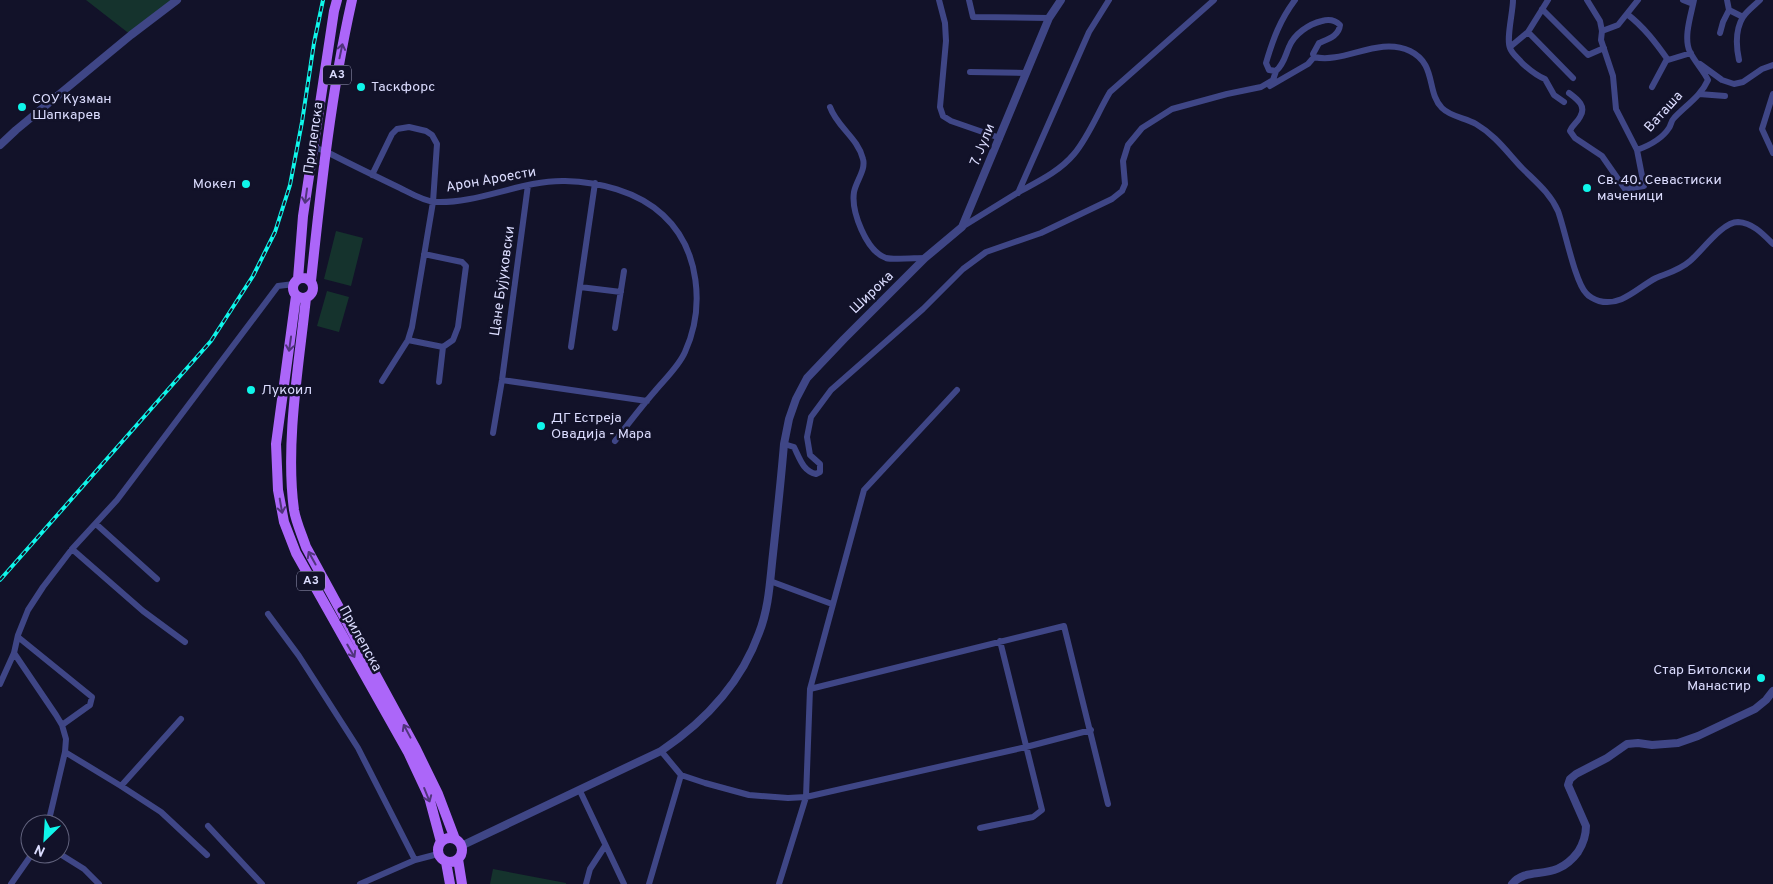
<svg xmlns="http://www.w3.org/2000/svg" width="1773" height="884" viewBox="0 0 1773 884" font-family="Overpass,sans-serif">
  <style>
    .green { fill: #15332d }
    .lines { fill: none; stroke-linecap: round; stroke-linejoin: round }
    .minor { stroke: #3f4686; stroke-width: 6 }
    .tertiary { stroke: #3f4686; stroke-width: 8 }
    .primary { stroke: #ac66f9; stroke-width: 10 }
    .rail-casing { stroke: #0ff6ea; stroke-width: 4 }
    .rail { stroke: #121229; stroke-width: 2; stroke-dasharray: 5.5; stroke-linecap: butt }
    .oneway { stroke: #50347c }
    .poi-dot { fill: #0ff6ea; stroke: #121229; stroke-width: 2 }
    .labels { text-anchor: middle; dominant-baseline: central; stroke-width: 5; stroke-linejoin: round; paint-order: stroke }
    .shield { fill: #121229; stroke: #9f9fbe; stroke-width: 1 }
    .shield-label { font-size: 12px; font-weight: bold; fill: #dbdcfe }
    .poi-label { font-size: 14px; fill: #dbdcfe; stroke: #121229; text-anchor: start }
    .street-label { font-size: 14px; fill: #dbdcfe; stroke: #121229 }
  </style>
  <rect width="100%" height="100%" fill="#121229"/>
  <path class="green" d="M86,0h91l-46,35z
    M336,231l27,7 -12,48 -27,-7z
    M327,291l22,6 -10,35 -22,-6z
    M493,869l73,14v1h-76z"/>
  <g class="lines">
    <path class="minor" d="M939,0l6,23 1,18 -6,66 3,9 8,5 49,17
      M969,0l4,17 76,1
      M1295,0c-15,20 -22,39 -29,63l3,7 7,1c8,-7 9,-15 13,-24 5,-13 20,-23 33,-26 7,-2 13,-1 18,4 -1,11 -12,14 -21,18l-6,11 1,3c31,7 64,-21 96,-6 27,13 16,41 32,57 9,9 24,10 34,16 19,11 31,28 46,44 14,14 28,25 36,43 7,19 17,71 28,82 2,3 9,7 13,8 23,6 39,-14 57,-23 12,-5 24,-8 34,-17 12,-10 32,-39 48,-39 15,1 25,12 35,22
      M1513,0c0,12 -7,39 -3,48 2,6 8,10 12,15 8,7 13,12 23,16l9,16 10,7
      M1548,0l-20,32 45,46
      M1683,0l10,4
      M1727,0l2,10 14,7
      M1542,9l46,46 16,-7
      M1627,14c17,13 29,29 41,46l23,-7
      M1602,31l16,-6 20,-25
      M1720,33l3,-11 6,-12
      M1510,47l18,-15
      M1739,60c-3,-14 -4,-30 4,-43 4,-6 12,-12 17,-17
      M1700,64l22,16 12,4 9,-2 19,-13 11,-4
      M970,72l55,1
      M1270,86l38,-22 6,-7
      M1652,87l15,-28
      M1569,93c8,6 18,13 11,24 -3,6 -8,8 -10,14l5,7 27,18 23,33 19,-3 -7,-36 -21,-41 -3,-33 -12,-36 1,-9 -2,-10 -13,-21
      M1699,94l26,2
      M1773,94l-11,35 11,24
      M830,107c7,20 28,31 33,52 3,11 -7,22 -9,33 -3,19 12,59 32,66 7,2 30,0 39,0
      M313,147l12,4c25,13 50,25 75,37 10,5 23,13 35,14 44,2 86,-22 130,-21 34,1 72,10 98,34 37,34 42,93 22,137 -6,14 -20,27 -30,39 -14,16 -27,33 -40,50
      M1637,150c11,-4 25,-11 32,-22 2,-3 2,-7 5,-10 11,-12 27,-22 34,-38 -5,-10 -13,-18 -18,-28 -7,-14 1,-37 4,-52
      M372,175l20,-41 5,-5 12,-2 17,4 6,4 5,9 -4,58 -21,125 -4,13 -26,41
      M1018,193l71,-161 20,-32
      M962,227c18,-11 37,-23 55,-34 20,-11 42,-21 57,-39 15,-18 24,-42 36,-62l104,-92
      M580,287l41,5
      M615,328l9,-57
      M408,340l35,7 10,-7 5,-13 8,-61 -4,-4 -38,-8
      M571,347l24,-164
      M502,380l145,21
      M439,382l4,-35
      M493,433l9,-53 26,-195
      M784,444l10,3c6,12 9,24 22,27l4,-2v-8l-10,-9 -3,-18 4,-20 20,-27 92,-81 40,-40 23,-17 55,-19 71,-34 10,-8 3,-7 -2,-23 5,-16 14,-17 30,-19 55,-15 34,-7 12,-7 3,-9
      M96,524l61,55
      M72,549l71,62 42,31
      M770,581l62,23
      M268,614l31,42 59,92 57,112
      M18,637l74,60 -2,8 -28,20
      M14,653l42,62 6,10 4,14 -1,13 -17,72
      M0,684l14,-31 4,-18 10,-25 15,-23 29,-38 45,-49 161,-214 16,-2
      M810,689l254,-63 44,178
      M661,751l20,24 24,8 44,12 39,3 18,-1 220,-50 65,-17
      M65,752l56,34 40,26 46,43
      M121,786l60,-67
      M580,791l44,93
      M208,826l54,58
      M980,828l53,-11 9,-7 -42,-169
      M60,854l24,15 15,15
      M11,884l21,-30
      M360,884l55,-24 23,-6
      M586,884l4,-15 15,-23
      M649,884l32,-109
      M779,884l27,-87 4,-108 54,-199 93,-100"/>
    <path class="tertiary" d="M0,145l16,-15 115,-95 46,-35
      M461,846l200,-95c43,-29 80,-68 98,-118 10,-25 11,-53 14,-79 4,-37 8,-74 11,-110l5,-25 7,-20 11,-21 37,-39 81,-81 37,-31 87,-209 12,-18
      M1512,884c17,-20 42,0 66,-32 5,-8 8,-16 8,-26l-18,-41 2,-6 6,-5 31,-16 20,-14 11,-1 14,2 26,-2 20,-7 57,-27 11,-9 7,-9"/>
    <path class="primary" d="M293 288a10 10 0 1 1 20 0a10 10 0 1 1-20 0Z
      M298,279l5,-63 31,-205 3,-11
      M311,281c10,-94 20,-188 41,-281
      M296,296l-20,148 2,46 6,32 12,31 112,199 21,45 12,45
      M306,298c-7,66 -21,146 -12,212 2,12 8,25 12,37l110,202 22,45 17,45
      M438 850a12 12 0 1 1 24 0a12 12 0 1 1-24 0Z
      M458,859l4,25
      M446,862l4,22"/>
    <g class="rail-casing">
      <path id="rail" d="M0,580l211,-239 42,-65 22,-44 15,-47 12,-63 12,-79 9,-43"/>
    </g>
    <use href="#rail" class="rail"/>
  </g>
  <defs><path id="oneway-shaft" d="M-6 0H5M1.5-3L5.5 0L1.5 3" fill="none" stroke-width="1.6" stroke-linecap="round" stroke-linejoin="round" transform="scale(1.25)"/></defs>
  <g class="oneway">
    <use href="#oneway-shaft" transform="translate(341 51) rotate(-78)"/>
    <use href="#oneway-shaft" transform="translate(306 196) rotate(98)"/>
    <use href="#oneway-shaft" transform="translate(290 344) rotate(98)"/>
    <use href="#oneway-shaft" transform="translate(281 506) rotate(80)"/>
    <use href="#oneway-shaft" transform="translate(312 558) rotate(-119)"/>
    <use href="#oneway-shaft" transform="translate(351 651) rotate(60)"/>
    <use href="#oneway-shaft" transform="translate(407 731) rotate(-118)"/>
    <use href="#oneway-shaft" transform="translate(427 795) rotate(68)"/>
  </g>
  <g class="poi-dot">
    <circle cx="361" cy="87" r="5"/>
    <circle cx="22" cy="107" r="5"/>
    <circle cx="246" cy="184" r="5"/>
    <circle cx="1587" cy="188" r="5"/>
    <circle cx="251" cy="390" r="5"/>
    <circle cx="541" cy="426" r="5"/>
    <circle cx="1761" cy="678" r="5"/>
  </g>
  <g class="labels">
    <g class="shield">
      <rect x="323" y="65.5" width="28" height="19" rx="4"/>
      <rect x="297" y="571.5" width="28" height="19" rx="4"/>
    </g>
    <g class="shield-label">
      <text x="337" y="75">A3</text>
      <text x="311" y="581">A3</text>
    </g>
    <g class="poi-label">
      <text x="371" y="87">Таскфорс</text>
      <text x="32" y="99">СОУ Кузман<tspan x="32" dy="16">Шапкарев</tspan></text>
      <text x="1597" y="180">Св. 40. Севастиски<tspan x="1597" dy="16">маченици</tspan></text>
      <text x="236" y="184" text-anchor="end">Мокел</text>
      <text x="261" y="390">Лукоил</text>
      <text x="551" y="418">ДГ Естреја<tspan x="551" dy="16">Овадија - Мара</tspan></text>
      <text x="1751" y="670" text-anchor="end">Стар Битолски<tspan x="1751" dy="16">Манастир</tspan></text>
    </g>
    <g class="street-label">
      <text transform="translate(1664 112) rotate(-48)">Ваташа</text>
      <text transform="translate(314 138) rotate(-82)">Прилепска</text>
      <text transform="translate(983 145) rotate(-68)">7. Јули</text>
      <text transform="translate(491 180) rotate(-10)">Арон Ароести</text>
      <text transform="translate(503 281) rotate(-82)">Цане Бујуковски</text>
      <text transform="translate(872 293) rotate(-44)">Широка</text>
      <text transform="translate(360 639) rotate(61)">Прилепска</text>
    </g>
  </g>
  <g transform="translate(45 839) rotate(205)"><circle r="24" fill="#121229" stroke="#62637e"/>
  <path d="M0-4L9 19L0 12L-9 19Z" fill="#0ff6ea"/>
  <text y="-8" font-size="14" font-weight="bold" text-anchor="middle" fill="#dbdcfe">N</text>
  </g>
</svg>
